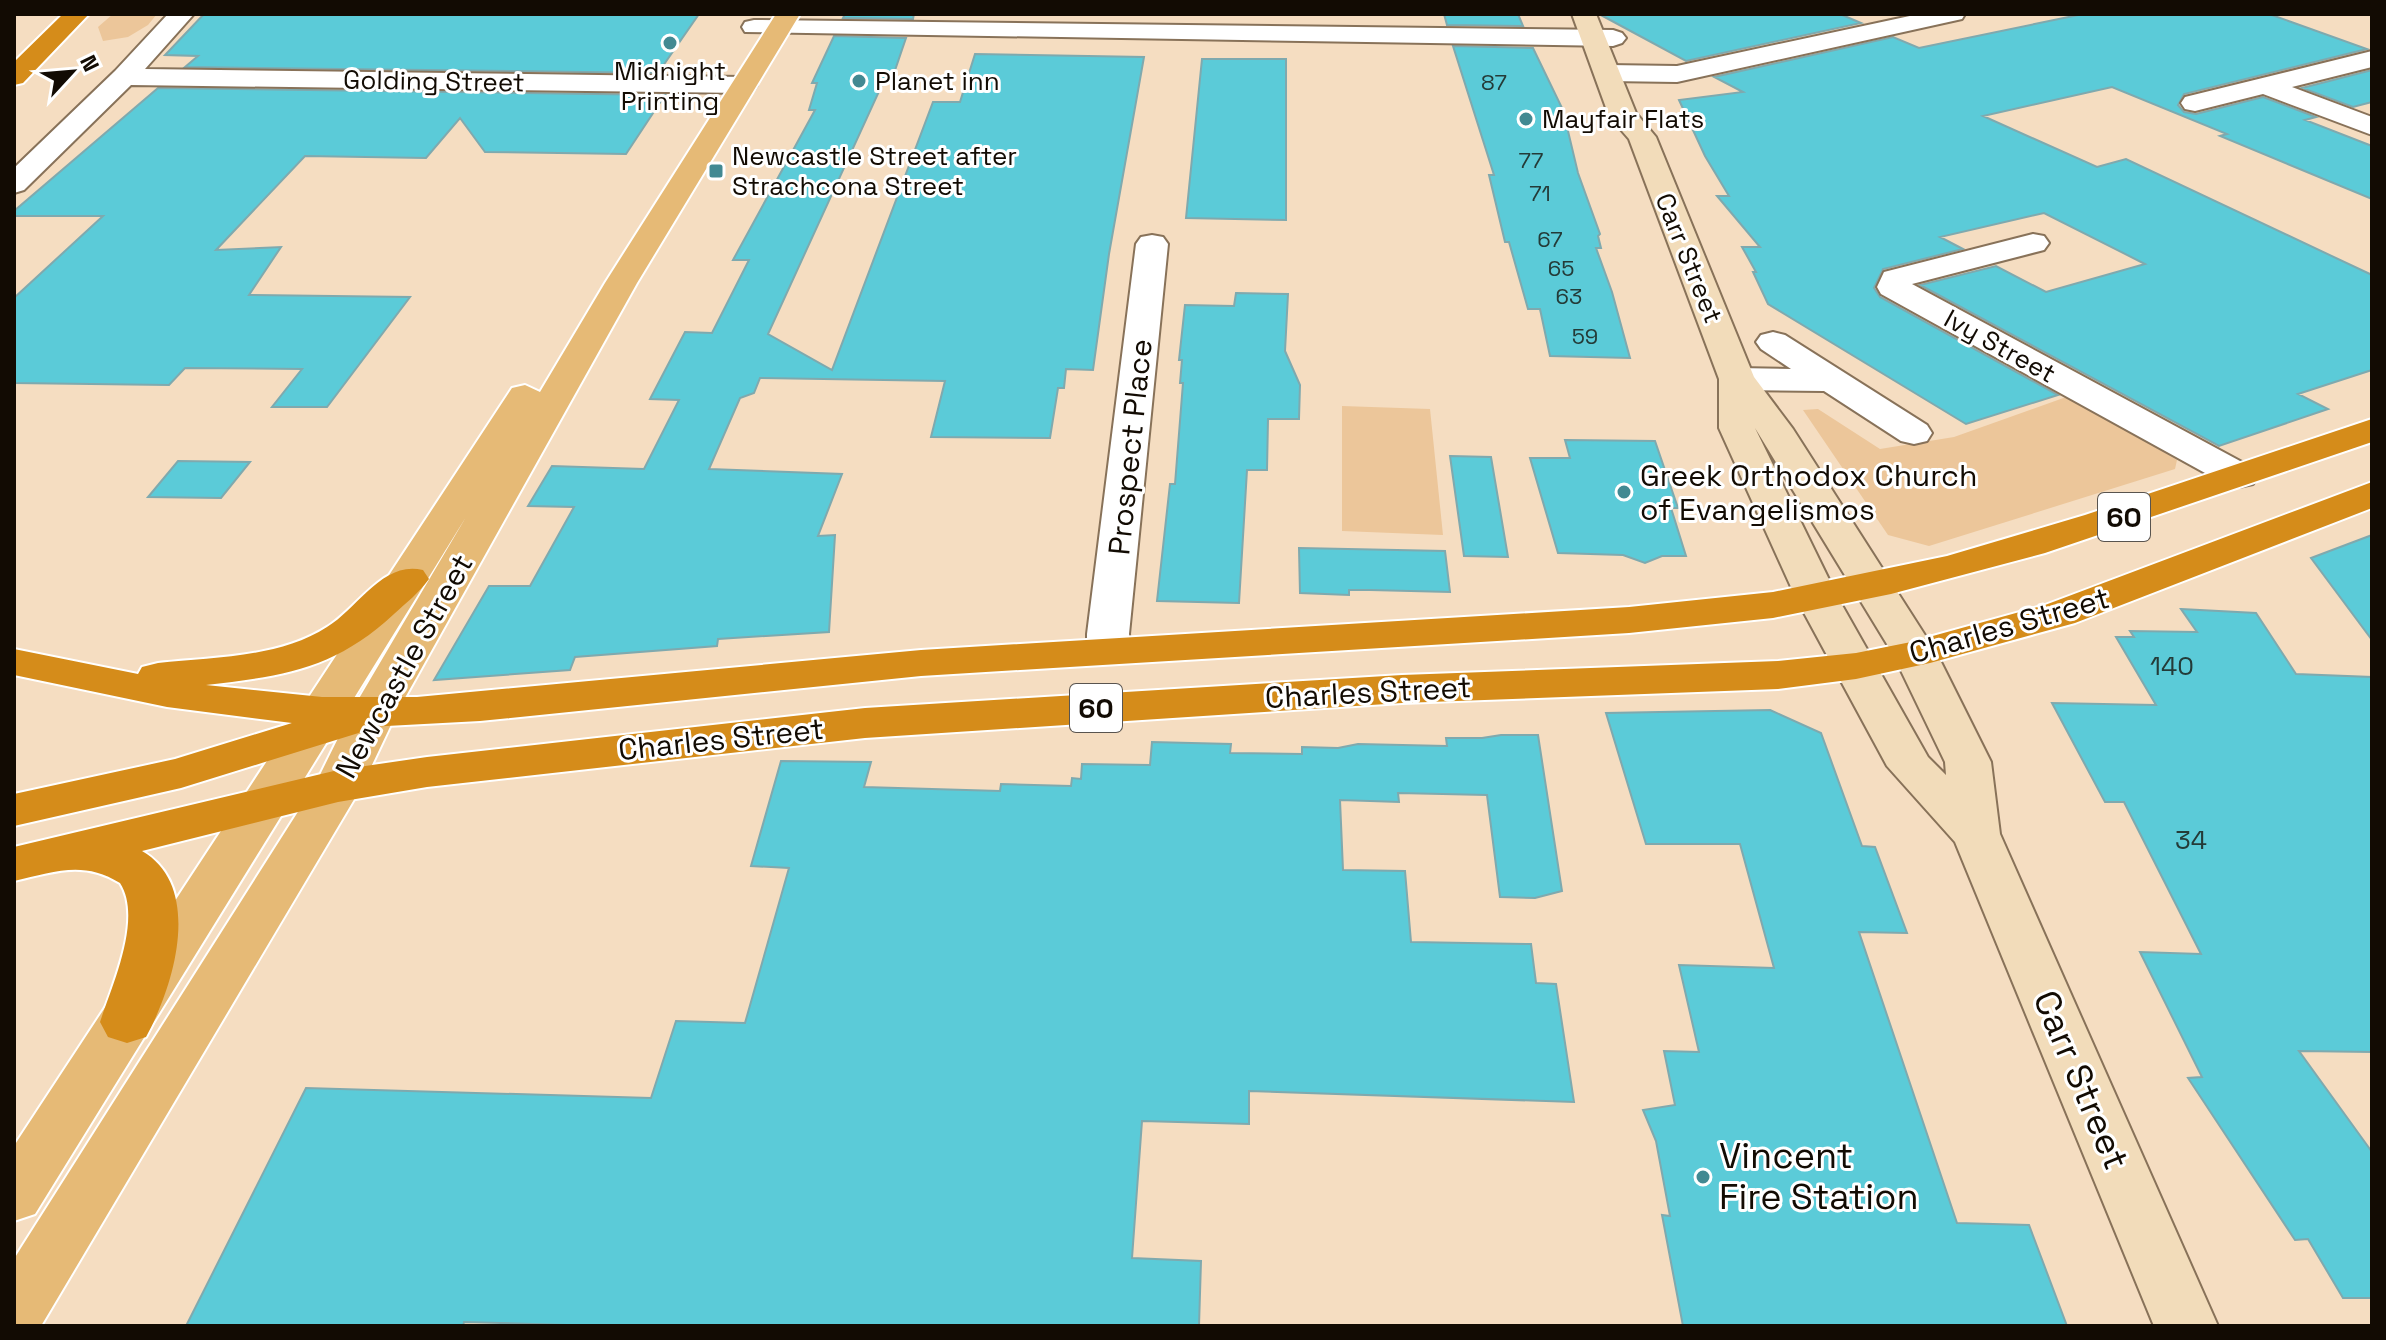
<svg xmlns="http://www.w3.org/2000/svg" width="2386" height="1340" viewBox="0 0 2386 1340" font-family="'Space Grotesk',sans-serif">
  <style>
    .green { fill: #ecc69a }
    .building { fill: #5bcbd8; stroke: #7fa9ae; stroke-width: 2 }
    .lines { fill: none; stroke-linecap: round; stroke-linejoin: round }
    .street-casing { stroke: #887259; stroke-width: 4 }
    .secondary-casing { stroke: #887259; stroke-width: 4 }
    .primary-casing { stroke: #fff; stroke-width: 4 }
    .highway-casing { stroke: #fff; stroke-width: 4 }
    .street { fill: #fff; fill-rule: evenodd }
    .secondary { fill: #f2dcba; fill-rule: evenodd }
    .primary { fill: #e6ba76; fill-rule: evenodd }
    .highway { fill: #d58c1a; fill-rule: evenodd }
    .poi-dot { fill: #428992; stroke: #fff; stroke-width: 3 }
    .labels { text-anchor: middle; dominant-baseline: central; stroke-width: 6; stroke-linejoin: round; paint-order: stroke }
    .far-number-label { font-size: 22px; fill: #243b38 }
    .far-poi-label { font-size: 26px; fill: #120b03; stroke: #fff; text-anchor: start }
    .far-street-label { font-size: 26px; fill: #120b03; stroke: #fff }
    .number-label { font-size: 26px; fill: #243b38 }
    .shield { fill: #fff; stroke: #59544f; stroke-width: 2 }
    .shield-label { font-size: 28px; font-weight: bold; fill: #120b03 }
    .street-label { font-size: 30px; fill: #120b03; stroke: #fff }
    .poi-label { font-size: 30px; fill: #120b03; stroke: #fff; text-anchor: start }
    .near-street-label { font-size: 36px; fill: #120b03; stroke: #fff }
    .near-poi-label { font-size: 36px; fill: #120b03; stroke: #fff; text-anchor: start }
  </style>
  <rect width="100%" height="100%" fill="#f5ddc1"/>
  <path class="green" d="M113,14h44l-9,11 -20,12 -25,4 -5,-14z
    M2069,396l108,64 -2,9 -246,77 -41,-11 -85,-125 15,-1 62,40 74,-12z
    M1342,406l88,3 13,126 -101,-4z"/>
  <path class="building" d="M204,14h495l-41,59 -473,-6 13,-11 -33,-1z
    M845,14h69l-1,5 -70,-1z
    M1444,14h74l5,12 -76,-1z
    M1599,14h241l21,9 -175,38z
    M2083,14h186l98,35 -183,45 -6,11 6,7 12,2 67,-17 53,20 -11,3 67,26v53l-152,-63 7,-2 -115,-47 -129,29 114,51 29,-8 246,116v95l-74,24 30,15 -109,37 -299,-161 76,-19 50,26 99,-28 -101,-51 -104,24 23,12 -80,20 -9,19 6,9 178,98 -92,29 -198,-120 -15,-32h3l-14,-25h18l-43,-51h12l-24,-40 -26,-56 64,-8 -29,-15 179,-40 26,11z
    M834,36l72,2 -14,41 -6,-3 -118,258 64,36 101,-268h27l15,-48 169,3 -35,197 -16,116 -27,-1 -2,19h-6l-8,50 -119,-1 14,-56 -185,-3 -6,15 -14,5 -31,71 133,5 -24,62 17,-1 -6,97 -111,7 -1,7 -142,11 -5,13 -136,10 55,-94h41l44,-79 -46,-1 24,-40 92,3 35,-69 -29,-1 35,-67 27,1 37,-73h-16l82,-150h-6l8,-27h-5z
    M1453,46l80,2 30,62 15,63 22,61 -2,2 3,12h-5l16,44 18,66 -80,-2 -10,-47h-12l-19,-67h-4l-16,-67h5z
    M1202,59h84v161l-100,-2z
    M2372,70v32l-19,5 -51,-19z
    M158,88l507,7 -39,59 -141,-2 -25,-34 -34,40 -121,-2 -89,94 65,-3 -32,48 161,2 -83,110h-55l30,-38 -117,-1 -16,17 -155,-2v-85l89,-82h-89v-5z
    M1236,293l52,1 -3,57 15,34 -1,34h-31l-1,51h-20l-8,133 -82,-2 13,-117h5l8,-101h-3l2,-23h-3l6,-55 49,1z
    M1565,440l90,1 23,67h-7l15,48h-24l-17,7 -22,-8 -65,-2 -28,-95h40z
    M1450,456l41,1 17,100 -44,-1z
    M178,461l72,1 -29,36 -73,-1z
    M2372,535v105l-61,-82z
    M1299,548l146,3 5,41 -80,-2h-21v5l-49,-2z
    M2181,609l75,4 40,61 76,3v375l-73,-1 73,101v146h-29l-35,-59 -13,1 -107,-162 14,-1 -62,-125 61,2 -77,-152h-19l-53,-99 104,2 -40,-68h18l-4,-6 67,1z
    M1770,710l51,23 41,113 13,1 32,86 -48,-1 98,291 72,2 38,101h-384l-21,-111 8,1 -14,-75 -13,-31 32,-5 -11,-54 35,1 -20,-87 95,3 -34,-124h-94l-40,-131z
    M1501,735h37l24,156 -27,7 -35,-1 -13,-102 -89,-2 1,9 -59,-2 3,70 62,1 6,71 120,2 5,39 20,1 18,118 -325,-11v33l-107,-3 -10,137 69,3 -2,65h-599l-136,-4 -1,4h-277l120,-238 345,10 25,-77 69,2 44,-155 -38,-2 30,-105 90,1 -7,25 136,4 1,-7 70,2 1,-8 9,1 1,-15 68,1 2,-23 79,2 -1,9 72,1v-7l36,1 20,-4 89,2 -1,-8h36z"/>
  <g class="lines">
    <g class="street-casing">
      <path id="street" d="M168,14h26l-49,55 599,8 9,2 4,6 -4,6 -9,2 -613,-8 -107,105 -10,3v-25l101,-97z
        M1919,14h46l-3,5 -9,2 -276,61 -69,-1 -9,-2 -4,-6 4,-6 9,-2 69,1z
        M754,20l859,10 9,3 4,5 -4,5 -9,3 -868,-14 -3,-5 3,-5z
        M2372,51v16l-80,20 80,30v18l-109,-41 -68,17 -10,-2 -4,-6 4,-6z
        M2033,234l11,2 5,7 -5,7 -132,34 341,184 5,8 -5,8 -14,3 -14,-3 -344,-190 -4,-7 7,-15z
        M1152,235l11,2 5,7 -39,390 2,15 -7,9 -15,4 -15,-4 -7,-9v-15l49,-390 5,-7z
        M1773,332l12,3 142,90 5,8 -5,8 -13,3 -13,-3 -77,-50 -87,-1 -12,-4 -6,-7 6,-7 12,-4 54,1 -30,-20 -5,-7 5,-7z"/>
    </g>
    <g class="secondary-casing">
      <path id="secondary" d="M1572,14h24l40,99 20,24 98,240 39,52 144,225 54,108 9,72 218,492h-64l-199,-484 -68,-76 -91,-168 -77,-170v-49l-90,-240 -20,-23zM1755,428l138,226 52,108 1,13 -18,-18 -90,-159z"/>
    </g>
    <g class="primary-casing">
      <path id="primary" d="M776,14h24l-163,269 -240,429 -35,74 -321,540h-27v-67l301,-474 36,-73 115,-195 -431,697 -21,7v-75l498,-758 13,-3 15,7 65,-109z"/>
    </g>
    <g class="highway-casing">
      <path id="highway" d="M63,14h26l-66,69 -9,2v-23z
        M2372,419v23l-327,111 -154,41 -118,24 -144,15 -708,43 -441,45 -112,6 -3,4 -184,57 -167,38v-32l161,-35 117,-36 -125,-16 -153,-32v-26l124,25 4,-7 16,-4c55,-6 121,-5 169,-36 31,-19 56,-67 96,-57l6,9c-10,14 -23,24 -35,35 -59,55 -110,62 -188,71l116,12h95l504,-47 708,-43 144,-15 174,-36 138,-41z
        M2372,482v26l-297,115 -145,40 -74,16 -78,10 -376,14 -537,35 -438,49 -89,15 -196,49c62,36 32,135 4,186l-19,6 -19,-6 -8,-15c12,-36 43,-104 20,-139 -37,-23 -66,-11 -106,-2v-34l324,-77 89,-13 438,-49 537,-33 376,-14 78,-8 55,-11 134,-37z"/>
    </g>
    <use href="#street" class="street"/>
    <use href="#secondary" class="secondary"/>
    <use href="#primary" class="primary"/>
    <use href="#highway" class="highway"/>
  </g>
  <g class="poi-dot">
    <circle cx="670" cy="43" r="8"/>
    <circle cx="859" cy="81" r="8"/>
    <circle cx="1526" cy="119" r="8"/>
    <rect x="708" y="163" width="16" height="16" rx="4"/>
    <circle cx="1624" cy="492" r="8"/>
    <circle cx="1703" cy="1177" r="8"/>
  </g>
  <g class="labels">
    <g class="far-number-label">
      <text x="1494" y="82">87</text>
      <text x="1531" y="160">77</text>
      <text x="1540" y="193">71</text>
      <text x="1550" y="239">67</text>
      <text x="1561" y="268">65</text>
      <text x="1569" y="296">63</text>
      <text x="1585" y="336">59</text>
    </g>
    <g class="far-poi-label">
      <text x="670" y="71" text-anchor="middle">Midnight<tspan x="670" dy="30">Printing</tspan></text>
      <text x="875" y="81">Planet inn</text>
      <text x="1542" y="119">Mayfair Flats</text>
      <text x="732" y="156">Newcastle Street after<tspan x="732" dy="30">Strachcona Street</tspan></text>
    </g>
    <g class="far-street-label">
      <text transform="translate(434 81) rotate(1)">Golding Street</text>
      <text transform="translate(1689 258) rotate(68)">Carr Street</text>
      <text transform="translate(2000 346) rotate(29)">Ivy Street</text>
    </g>
    <g class="number-label">
      <text x="2172" y="666">140</text>
      <text x="2191" y="840">34</text>
    </g>
    <g class="shield">
      <rect x="2098" y="493" width="52" height="48" rx="6"/>
      <rect x="1070" y="684" width="52" height="48" rx="6"/>
    </g>
    <g class="shield-label">
      <text x="2124" y="517">60</text>
      <text x="1096" y="708">60</text>
    </g>
    <g class="street-label">
      <text transform="translate(1130 447) rotate(-84)">Prospect Place</text>
      <text transform="translate(2009 625) rotate(-16)">Charles Street</text>
      <text transform="translate(404 666) rotate(-61)">Newcastle Street</text>
      <text transform="translate(1368 692) rotate(-3)">Charles Street</text>
      <text transform="translate(721 739) rotate(-6)">Charles Street</text>
    </g>
    <g class="poi-label">
      <text x="1640" y="475">Greek Orthodox Church<tspan x="1640" dy="34">of Evangelismos</tspan></text>
    </g>
    <g class="near-street-label">
      <text transform="translate(2081 1080) rotate(67)">Carr Street</text>
    </g>
    <g class="near-poi-label">
      <text x="1719" y="1156">Vincent<tspan x="1719" dy="41">Fire Station</tspan></text>
    </g>
  </g>
  <rect width="2386" height="1340" fill="none" stroke="#120b03" stroke-width="32"/>
  <g transform="translate(72 72) rotate(64)" stroke="#ffffff" stroke-width="6" paint-order="stroke">
  <path d="M0-6L14 30L0 20L-14 30Z" fill="#120b03"/>
  <text y="-12" font-size="22" font-weight="bold" text-anchor="middle" fill="#120b03">N</text>
  </g>
</svg>
